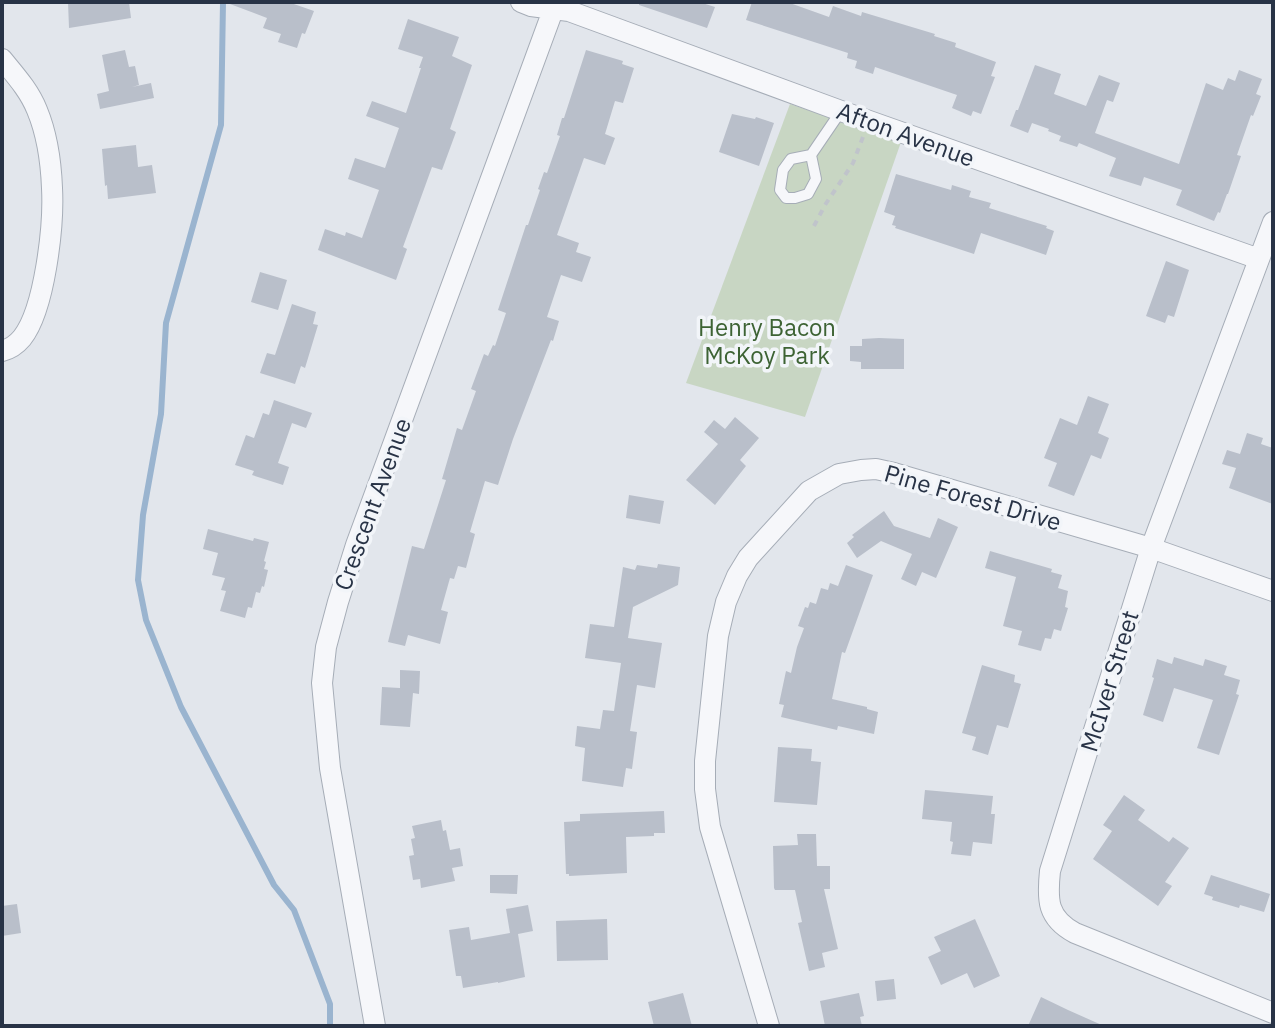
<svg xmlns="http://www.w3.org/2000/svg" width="1275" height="1028" viewBox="0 0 1275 1028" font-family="'IBM Plex Sans',sans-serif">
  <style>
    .green { fill: #c8d6c3 }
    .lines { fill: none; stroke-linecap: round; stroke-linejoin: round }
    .stream { stroke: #9ab4cf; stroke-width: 6 }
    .building { fill: #b9bfca }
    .lane-casing { stroke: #a6adb7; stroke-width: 12 }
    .street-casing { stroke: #a6adb7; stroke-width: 22 }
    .path { stroke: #c0c4cb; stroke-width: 4; stroke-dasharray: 6 6; stroke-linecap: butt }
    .lane { stroke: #f6f7fa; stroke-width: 10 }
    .street { stroke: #f6f7fa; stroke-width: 20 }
    .labels { text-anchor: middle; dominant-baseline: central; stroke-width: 7; stroke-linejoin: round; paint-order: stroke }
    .street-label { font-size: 24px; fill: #283346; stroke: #f2f5f9 }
    .park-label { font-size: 24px; fill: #3d6334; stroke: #f2f5f9 }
  </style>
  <rect width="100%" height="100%" fill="#e2e6ec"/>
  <path class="green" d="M790,104l111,38 -96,275 -119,-34z"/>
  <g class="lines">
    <path class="stream" d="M223,2l-2,123 -55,198 -5,91 -18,101 -5,65 8,40 35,87 93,178 20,25 36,94v22"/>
  </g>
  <path class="building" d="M68,2h61l2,16 -62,10z
    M230,2h58l26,9 -9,23 -3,-1 -5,15 -19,-6 3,-8 -18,-6 4,-10 -37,-14z
    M639,2h60l16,5 -8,21 -68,-23z
    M752,2h35l42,15 4,-11 28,10 1,-4 73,22 -1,2 22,7 -1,4 41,15 -5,14 4,1 -14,37 -8,-3 -2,5 -19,-8 5,-13 -82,-28 -2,7 -18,-6 2,-7 -10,-3 1,-5 -102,-33z
    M408,19l51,18 -7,19 20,9 -22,64 6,3 -14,38 -10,-3 -29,80 4,2 -11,31 -78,-30 7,-21 20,7 1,-4 16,6 17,-48 -31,-11 7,-21 30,10 14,-40 -33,-12 6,-15 34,12 15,-45h-2l4,-11 -25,-8z
    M125,50l4,17 6,-1 4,19 -7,2 19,-4 3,15 -54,11 -3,-15 12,-3 -7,-36z
    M586,50l37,11 -1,3 12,4 -11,35 -8,-2 -10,33 10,4 -10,27 -21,-7 -27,77 22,8 -3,9 15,5 -9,25 -21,-7 -14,42 12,4 -6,20 -2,-1 -38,99 -15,46 -13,-4 -15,51 5,2 -9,34 -8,-2 -4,13 -4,-1 -9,32 7,2 -8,32 -32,-9 -3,11 -17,-4 24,-96 12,3 22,-69 -4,-1 15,-51 5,2 14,-39 -5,-2 13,-35 4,2 5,-11 2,1 11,-33 -8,-3 28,-85h2l12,-35 -2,-1 6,-17 3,1 13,-37 -3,-1 5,-17h2z
    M1035,65l26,9 -7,20 32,12 13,-31 21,8 -7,19 -6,-2 -12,33 84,31 27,-81 17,7 5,-12 7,3 4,-11 23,9 -6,15 5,2 -8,20 -2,-1 -14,40 4,1 -13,38h-1l-7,19 -2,-1 -4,9 -38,-16 6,-15 -38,-13 -3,9 -32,-10 7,-18 -37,-15 -2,4 -18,-6 2,-5 -13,-5 1,-2 -17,-6 -4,10 -18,-7 6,-16h2z
    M732,114l23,5 1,-2 18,6 -15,43 -40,-14z
    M136,145l2,22 14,-2 4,28 -48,6 -1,-14 -2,1 -3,-37z
    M896,174l55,16 1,-5 19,6 -2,6 22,6 -2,5 58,18 -1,2 8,3 -8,24 -65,-22 -7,21 -79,-26 1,-2 -4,-1 3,-9 -11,-4z
    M1166,261l23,9 -15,47 -6,-2 -3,8 -19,-7z
    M260,272l27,8 -9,30 -27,-8z
    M292,304l24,8 -3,12 5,1 -13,43 -4,-2 -6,18 -35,-11 7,-20 8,2z
    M879,338l25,1v30h-43v-7l-11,-1v-15h12v-7z
    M1088,396l21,8 -11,29 11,5 -8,21 -10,-4 -17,41 -26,-10 9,-23 -13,-5 16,-40 17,7z
    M274,400l38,13 -6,15 -14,-5 -14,40 11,4 -6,18 -31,-10 2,-4 -19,-6 11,-30 8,3 9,-25 6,2z
    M735,417l24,21 -19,22 6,6 -31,39 -29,-25 32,-36 -14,-12 10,-12 11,9z
    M1247,433l16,5 -2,6 12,4v56l-44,-16 7,-20 -14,-4 5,-14 13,4z
    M629,495l35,6 -4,23 -34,-6z
    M884,511l10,15 36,12 8,-20 20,9 -22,51 -14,-6 -6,14 -15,-7 11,-25 -31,-13 -24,17 -10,-15 7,-6 -2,-2z
    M208,529l45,12 1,-3 15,4 -5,19 2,1 -2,7 4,1 -4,17 -2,-1 -2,7 -4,-1 -4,16 -4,-1 -3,11 -25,-7 6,-20 -5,-1 4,-12 -13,-3 6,-22 -15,-4z
    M990,551l62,18 -1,3 11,3 -4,13 10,3 -3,16 3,1 -7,23 -7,-2 -3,10 -6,-1 -4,13 -23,-6 4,-14 -19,-5 13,-49 -31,-9z
    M658,564l22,3 -2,18 -45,22 -5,31 34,5 -7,45 -18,-3 -7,46 7,1 -5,37 -6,-1 -3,19 -41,-6 3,-33 -10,-2 2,-20 23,3 3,-19 11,1 7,-48 -36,-5 5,-34 24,3 9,-60 12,3 2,-5 20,3z
    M846,565l27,10 -28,78 -3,-1 -10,47 35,8v2l11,3 -4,22 -36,-8 -1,4 -56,-13 3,-12 -5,-1 7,-33 5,2 6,-26 7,-19 -6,-2 7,-19 3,1 2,-6 6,2 5,-16 7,2 2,-7 8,3z
    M1174,657l29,9 2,-7 22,7 -3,9 16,5 -4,14 3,1 -20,60 -22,-7 16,-48 -39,-12 -11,34 -20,-7 11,-37 -2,-1 5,-18 15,5z
    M982,665l33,10 -1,7 7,2 -13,44 -11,-3 -9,30 -16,-5 4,-13 -14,-4z
    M400,670l20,1 -1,23 -6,-1 -3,34 -30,-2 2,-38 18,1z
    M778,747l34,2 -1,12 10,1 -4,43 -43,-3z
    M925,790l68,6 -2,18h4l-3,30 -19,-2 -2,14 -20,-2 2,-12 -3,-1 2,-19 -30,-3z
    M1124,795l21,15 -7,10 31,22 4,-5 16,11 -24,34 7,4 -14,20 -65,-47 19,-28 -9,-6z
    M664,811l1,22h-11v3l-28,1 1,36 -58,3v-2h-3l-2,-52 16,-1v-7z
    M441,820l2,11 3,-1 4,20 10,-2 3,18 -11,2 3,13 -34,7 -1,-9 -7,1 -4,-24 5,-1 -3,-16 4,-1 -3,-12z
    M797,834h19l1,32h13v23h-6l14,60 -16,4 3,14 -16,4 -11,-48 4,-1 -7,-32h-20l-1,-2 -1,-42 25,-1z
    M490,875h28l-1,19 -27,-1z
    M1211,875l59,19 -6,18 -24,-7 -1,3 -27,-8 1,-3 -9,-3z
    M17,904l4,29 -19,3v-30z
    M528,905l5,26 -15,3 7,43 -27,6v-1l-35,6 -2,-12h-5l-7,-46 20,-3 2,13 39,-7 -4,-24z
    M607,919l1,41 -51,1 -1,-40z
    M975,919l25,57 -26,12 -7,-15 -26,12 -13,-28 13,-6 -7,-14z
    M894,979l2,20 -19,2 -2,-20z
    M683,993l9,33h-38l-6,-24z
    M859,993l5,23 -4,1 2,9h-37l-5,-25z
    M1041,997l27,13 36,16h-76z"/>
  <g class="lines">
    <g class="lane-casing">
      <path id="lane" d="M811,155l5,24 -8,15 -13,4h-9l-6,-8 3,-20 8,-11 20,-4 30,-44"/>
    </g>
    <g class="street-casing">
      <path id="street" d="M521,2l10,4 38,5 272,100 418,148
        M2,59c13,16 27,31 35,51 10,24 14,52 15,78 2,37 -7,121 -30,150 -5,6 -12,11 -20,13
        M1273,222l-122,326 -101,323c-3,29 -3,47 25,62l198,80
        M375,1026l-45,-258 -8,-85 4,-36 12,-45 18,-57 200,-543
        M769,1026l-59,-199 -5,-38v-28l13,-125 8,-34 11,-26 11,-18 61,-67 30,-17 22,-4 15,-1 18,4 257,75 122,43"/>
    </g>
    <path class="path" d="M814,226l11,-21 28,-42 10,-26"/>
    <use href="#lane" class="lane"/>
    <use href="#street" class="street"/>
  </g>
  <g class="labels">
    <g class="street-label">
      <text transform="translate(906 134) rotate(20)">Afton Avenue</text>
      <text transform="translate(973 497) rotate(16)">Pine Forest Drive</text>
      <text transform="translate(372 504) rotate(-70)">Crescent Avenue</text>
      <text transform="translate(1109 681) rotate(-73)">McIver Street</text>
    </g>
    <g class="park-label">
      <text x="767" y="327">Henry Bacon<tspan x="767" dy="28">McKoy Park</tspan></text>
    </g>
  </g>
  <rect width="1275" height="1028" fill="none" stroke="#283346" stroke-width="8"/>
</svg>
